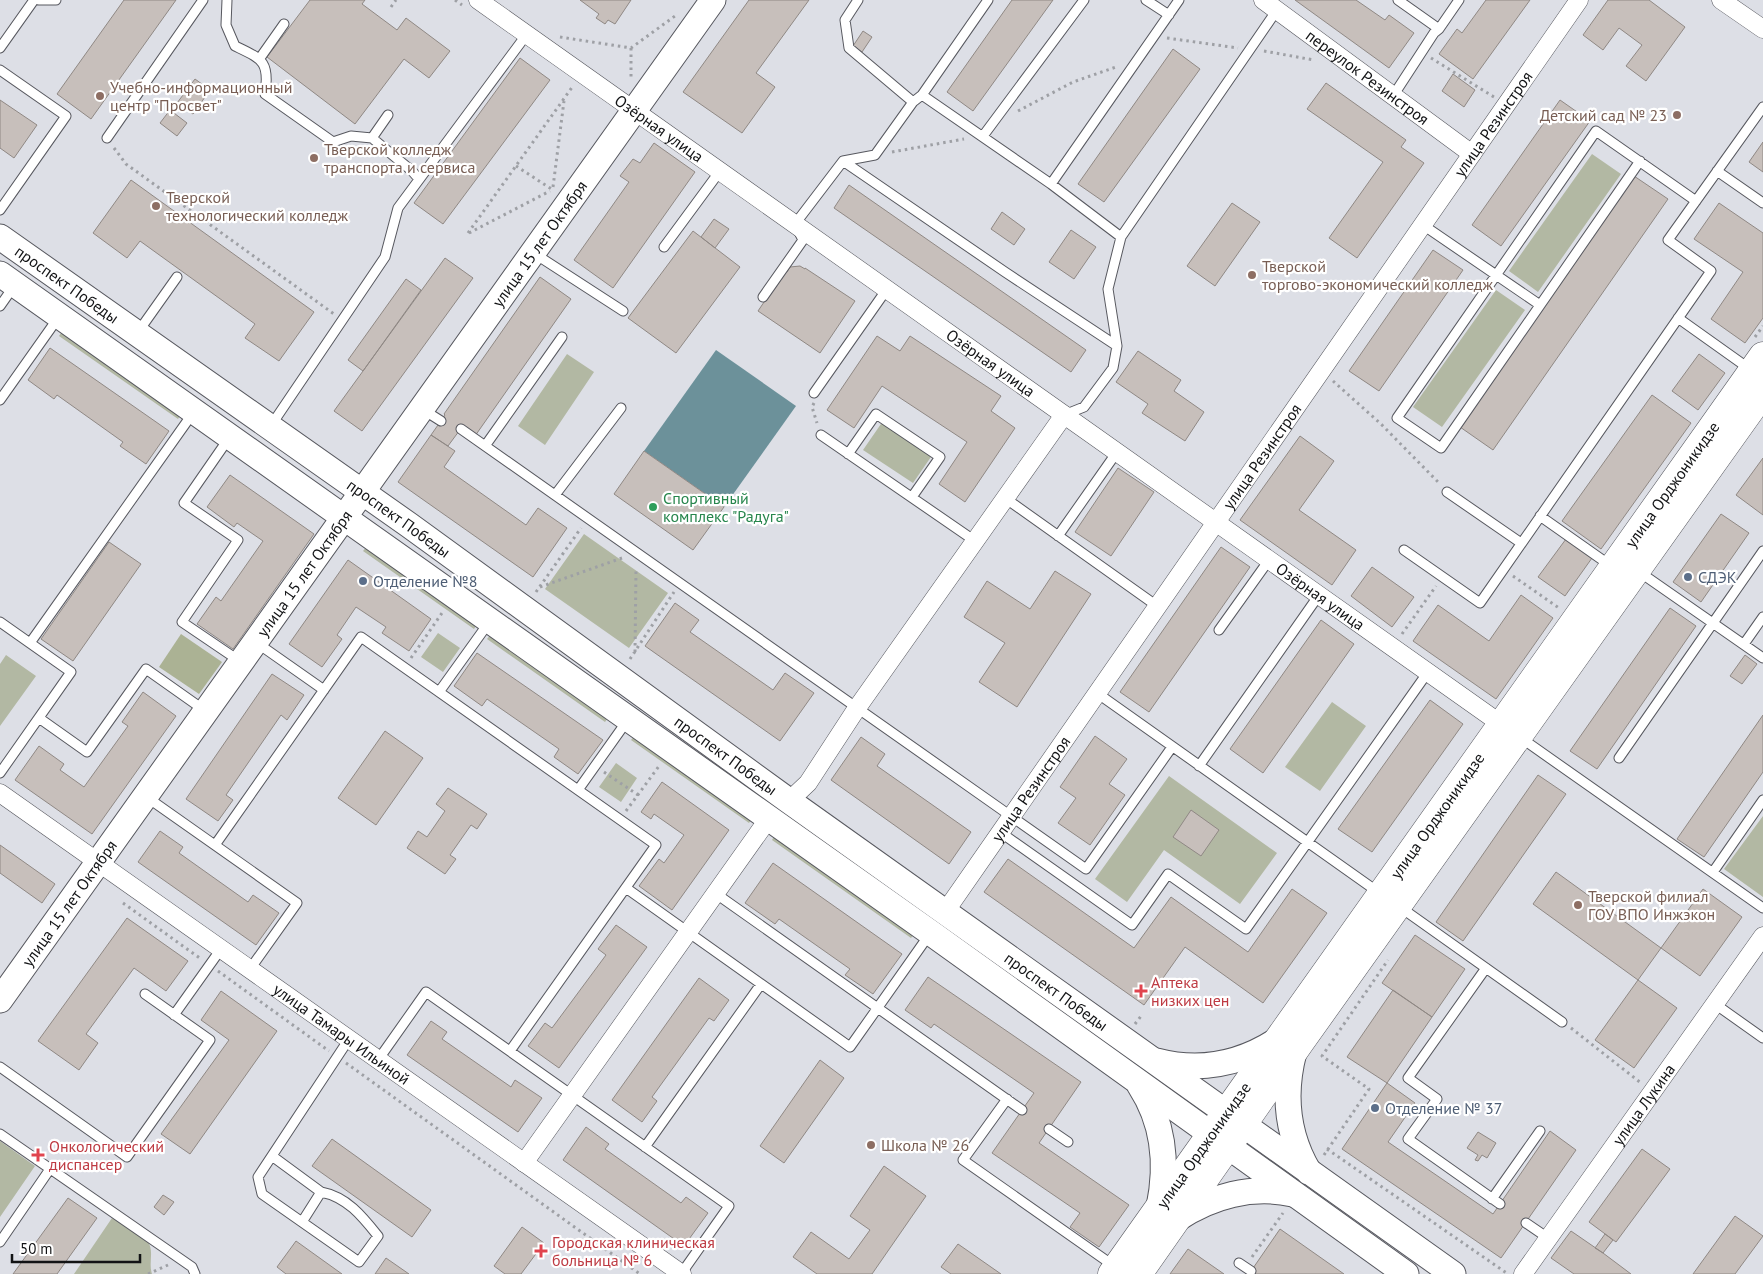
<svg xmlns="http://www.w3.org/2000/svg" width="1763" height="1274" viewBox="0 0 1763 1274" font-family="'PT Sans',sans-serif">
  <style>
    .green { fill: #b2b8a3 }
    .forest { fill: #abb294 }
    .water { fill: #6c919a }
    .building { fill: #c7bfbb; stroke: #8f8884 }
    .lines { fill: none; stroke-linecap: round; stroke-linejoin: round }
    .lane-casing { stroke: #57585f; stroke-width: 11 }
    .street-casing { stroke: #57585f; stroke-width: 19 }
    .secondary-casing { stroke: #57585f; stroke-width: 27 }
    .primary-casing { stroke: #57585f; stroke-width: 29 }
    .path { stroke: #9ea0a5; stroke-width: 3; stroke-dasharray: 2.5 4; stroke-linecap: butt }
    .lane { stroke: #fff; stroke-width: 9 }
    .street { stroke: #fff; stroke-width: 18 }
    .secondary { stroke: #fff; stroke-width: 25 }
    .primary { stroke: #fff; stroke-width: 28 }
    .education-dot { fill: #8d6e63; stroke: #fff; stroke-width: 2 }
    .leisure-dot { fill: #2e9e5b; stroke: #fff; stroke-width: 2 }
    .service-dot { fill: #5c6f8a; stroke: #fff; stroke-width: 2 }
    .health-dot { fill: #e0444e; stroke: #fff; stroke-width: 2 }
    .labels { text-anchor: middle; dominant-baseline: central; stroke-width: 4.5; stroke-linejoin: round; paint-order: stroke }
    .street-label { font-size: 16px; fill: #121315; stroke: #fff }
    .education-label { font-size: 16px; fill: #785e54; stroke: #fff; text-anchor: start }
    .leisure-label { font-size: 16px; fill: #27864d; stroke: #fff; text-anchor: start }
    .service-label { font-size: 16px; fill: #4e5e75; stroke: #fff; text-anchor: start }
    .health-label { font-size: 16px; fill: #be3a42; stroke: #fff; text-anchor: start }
  </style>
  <rect width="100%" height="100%" fill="#dddfe6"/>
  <path class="green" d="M1592,154l29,20 -83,118 -29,-21z
    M1496,290l29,20 -83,117 -29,-20z
    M65,327l119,83 -6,9 -119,-83z
    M567,354l27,18 -49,73 -27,-19z
    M883,421l50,33 -20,29 -50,-33z
    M584,534l84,59 -39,55 -84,-59z
    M368,545l110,78 -4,6 -111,-78z
    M438,633l22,15 -17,24 -22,-15z
    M492,633l118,82 -5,7 -118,-83z
    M6,655l30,21 -36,50v-62z
    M1332,702l34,24 -46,65 -35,-24z
    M636,734l118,82 -5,7 -118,-83z
    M616,763l21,15 -16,24 -22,-15z
    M1169,776l108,77 -37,51 -76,-54 -37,52 -32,-23z
    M1763,816v81l-39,-28z
    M776,833l140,99 -5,6 -139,-98z
    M0,1141l35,25 -35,51z
    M112,1218l35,22c8,11 1,22 5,34h-78z"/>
  <path class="forest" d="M181,634l41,28 -23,32 -40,-27z"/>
  <path class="water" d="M716,350l80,56 -72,101 -80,-56z"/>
  <path class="building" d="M124,0h52l-85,119 -34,-25z
    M310,0h55l-3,4 35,26 9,-12 44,33 -21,27 -25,-19 -49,65 -88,-67z
    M580,0h51l-16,24 -7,-4 -3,4 -9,-6 3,-4z
    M749,0h60l-53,73 19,14 -33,46 -59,-41z
    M1012,0h41l-80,111 -26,-19z
    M1295,0h61l29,20 4,-5 25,18 -25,35z
    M1486,0h44l-57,79 -34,-25 18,-25 5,4z
    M1608,0h41l36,27 -39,54 -20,-15 16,-21 -23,-17 -16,22 -20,-15z
    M863,31l9,6 -10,15 -9,-6z
    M1173,49l27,20 -96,133 -26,-18z
    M520,58l30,22 -107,144 -29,-21z
    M1453,74l22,16 -11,17 -22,-16z
    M195,79l15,11 -17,24 -16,-11z
    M1326,83l80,57 -5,7 23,16 -67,95 -28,-20 54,-76 -76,-53z
    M0,100l37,25 -23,33 -14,-10z
    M1560,100l30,21 -89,125 -29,-21z
    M170,110l17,13 -10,13 -17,-13z
    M1763,142v30l-14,-10z
    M654,143l41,29 -82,116 -39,-28 55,-78 -9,-6 13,-17 7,4z
    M1634,176l34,23 -175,251 -33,-23z
    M131,180l183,132 -35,49 -34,-23 10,-14 -115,-83 -13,17 -34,-25z
    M849,185l237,165 -15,22 -237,-164z
    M1232,203l28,19 -45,64 -28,-20z
    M1719,203l44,30v85l-18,25 -34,-24 32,-47 -49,-33z
    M1002,212l23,17 -11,16 -23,-16z
    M714,219l15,10 -14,19 -14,-11z
    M1071,230l25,17 -22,32 -25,-17z
    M693,231l47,36 -64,86 -48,-35z
    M1433,250l30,20 -84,121 -30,-20z
    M445,258l28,20 -111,153 -28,-20z
    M800,266l5,3v-1l50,33 -35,52 -62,-42 27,-40 2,1 3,-5z
    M540,277l31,22 -96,137 -13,-9 -14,19 -17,-11 14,-20 -1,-1z
    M406,279l15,11 -58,81 -15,-11z
    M877,336l23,15 10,-15 91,60 -10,15 24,17 -50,74 -26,-18 28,-42 -85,-56 -28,42 -27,-18z
    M50,348l119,83 -23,33 -26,-18 3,-4 -66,-47 -3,4 -26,-19z
    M1138,351l43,29 -7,11 30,21 -19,29 -43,-28 6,-9 -32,-22z
    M1699,354l26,19 -27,37 -26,-19z
    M1652,395l39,28 -90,126 -39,-28z
    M431,435l24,16 -11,16 82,58 12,-17 29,20 -34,49 -135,-95z
    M1300,436l34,25 -35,49 57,40 -24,35 -92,-65z
    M644,451l80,56 -31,43 -79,-56z
    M1763,458v57l-27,-20z
    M1118,468l36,24 -43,64 -36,-24z
    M230,475l84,59 -81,115 -36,-25 19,-27 5,4 42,-60 -26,-18 -3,4 -27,-20z
    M1721,514l28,19 -48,69 -28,-20z
    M1566,539l26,19 -27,38 -27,-19z
    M109,542l32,22 -68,97 -32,-22z
    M1221,547l29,20 -101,145 -29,-20z
    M348,560l83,59 -22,32 -27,-18 4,-6 -30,-20 -19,28 5,4 -20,28 -33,-23z
    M1372,567l42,30 -22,30 -41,-31z
    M1055,571l36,23 -74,113 -38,-25 26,-39 -41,-26 23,-36 43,28z
    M1521,595l32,23 -57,81 -83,-58 25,-36 51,36z
    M675,603l24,17 -9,12 83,58 12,-17 29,20 -34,48 -135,-95z
    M1670,608l26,18 -99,143 -27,-18z
    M1321,620l33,24 -91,129 -33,-24z
    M477,653l126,87 -25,34 -24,-17 5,-8 -72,-50 -5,7 -28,-20z
    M1745,655l12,9 -15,20 -12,-8z
    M272,674l32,21 -17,25 -6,-5 -55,80 7,5 -15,21 -32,-22z
    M143,692l33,24 -84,118 -77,-54 24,-34 25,18 -4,6 24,17 44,-61 -6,-4z
    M1430,700l33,24 -91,128 -34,-23z
    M1763,715v57l-59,85 -27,-18z
    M385,731l38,27 -47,67 -38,-27z
    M1095,736l32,23 -18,25 16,11 -35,50 -32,-22 18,-25 -16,-11z
    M861,737l24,17 -8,12 94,66 -22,32 -118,-84z
    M1538,775l28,19 -103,147 -27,-19z
    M662,782l67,48 -57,80 -33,-24 20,-27 5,4 20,-28 -30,-21 -3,5 -10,-7z
    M448,788l39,26 -10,15 -6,-4 -21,30 6,4 -11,15 -38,-26 11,-17 9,6 18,-26 -9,-7z
    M1191,810l28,20 -18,26 -28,-19z
    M160,831l23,16 -4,6 69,49 5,-7 26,18 -23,32 -118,-83z
    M0,845l55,39 -13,19 -42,-30z
    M1008,859l126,89 37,-51 77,55 44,-63 35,24 -64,90 -78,-56 -41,58 -160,-113z
    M773,863l129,91 -29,40 -28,-19 5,-6 -71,-50 -4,5 -30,-21z
    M1556,872l105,76 -23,32 -105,-76z
    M1703,889l39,28 -42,59 -39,-28z
    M127,918l61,43 -22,30 -32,-23 -48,66 12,9 -19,27 -41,-29z
    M616,925l31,22 -88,121 -31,-22 17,-23 7,5 54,-73 -8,-6z
    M1415,935l50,34 -33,48 -50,-34z
    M928,977l153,105 -42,61 90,62 -30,42 -29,-20 10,-14 -88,-60 42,-60 -100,-69 -3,4 -26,-18z
    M699,978l30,22 -15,21 -5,-3 -57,79 5,4 -15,21 -30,-22z
    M1638,980l39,28 -43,60 -39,-28z
    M1393,990l39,27 -45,66 -40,-26z
    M221,991l56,40 -87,123 -29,-20 68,-94 -28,-20z
    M431,1021l16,11 -5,7 69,48 4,-7 27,18 -24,34 -111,-77z
    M820,1060l24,18 -60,85 -24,-17z
    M1387,1083l28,20 -27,39 105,72 57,-83 26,19 -75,108 -159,-109z
    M586,1127l23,17 -4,5 76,54 5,-6 22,16 -24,33 -121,-86z
    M1478,1132l18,11 -9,15 -5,-3 -4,6 -3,-1 3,-5 -11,-7z
    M332,1139l99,71 -19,27 -100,-71z
    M1642,1149l28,20 -54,73 -27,-20z
    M884,1166l42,30 -54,78h-55l-24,-17 18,-25 38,27 21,-29 -20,-14z
    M163,1195l11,7 -10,13 -10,-8z
    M68,1198l29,20 -40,56h-44z
    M1735,1216l28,20 -28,38h-42z
    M522,1227l22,16 -23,31h-16l-11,-8z
    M1280,1229l64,45h-95z
    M1571,1231l32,22 28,21h-57l-23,-16z
    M1605,1234l8,6 -10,13 -8,-5z
    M296,1241l46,33h-56l-9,-7z
    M958,1244l43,30h-50l-10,-7z
    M1188,1249l36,25h-54z
    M386,1258l23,16h-34z"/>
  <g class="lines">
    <g class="lane-casing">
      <path id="lane" d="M39,0h17
        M227,0l-1,25 9,21c27,13 35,15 30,48l68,48 18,-6 21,2 16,-23
        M858,0l-13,20 4,28 64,54 9,-7 66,-95
        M1146,0l23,15
        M1439,29l20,-29
        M0,48l34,-48
        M260,58l24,-34
        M0,70l66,46 -66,94
        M922,95l129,89 70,53 156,-227
        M1393,96l41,-63 5,-4 -41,-29
        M983,136l101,-136
        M107,138l96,-138
        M372,138l40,33 7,8
        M843,161l162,111 112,74 -4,22 -29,39 -20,8
        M1640,161l-199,287 -44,-30 199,-287 100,70
        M1717,171l46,32
        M1051,184l128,-184
        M1423,225l117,80
        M664,247l56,-76
        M535,254l88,57
        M763,297l40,-57 -8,-16 48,-63 32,-6 38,-53
        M0,306l14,-20
        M1678,318l73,52
        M138,332l39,-55
        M1117,346l-9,-57 13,-52
        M814,393l73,-104
        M0,400l58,-82
        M422,409l19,12
        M270,427l115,-170 13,-49 129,-174
        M461,429l625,440 86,-122
        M821,435l154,106
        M229,438l-45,65 54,37 -56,82 59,40
        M485,446l77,-109
        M848,454l28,-40 64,43 -28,40
        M1447,492l74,51
        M555,495l66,-87
        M1005,498l152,108
        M1540,516l71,50
        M1058,536l59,-84
        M1404,550l76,53 231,-332 -43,-31 95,-133
        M1638,571l125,87
        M0,622l71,50 -71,101
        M1219,630l50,-70
        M30,643l163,-230
        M257,643l67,47
        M1744,644l19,-27
        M439,692l51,-71
        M1097,693l281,199
        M39,718l48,34 59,-83 58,41
        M1521,738l242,170
        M1619,758l144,-207
        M1199,766l120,-171
        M578,790l49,-69
        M148,798l149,105 -47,66
        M1000,832l132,93 36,-51 78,55 182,-257
        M215,845l146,-208 295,208 -146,206
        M1713,872l50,-72
        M626,888l224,159 79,-112
        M715,893l307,217
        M1400,907l162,115
        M1486,968l-78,110 29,21 -29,40 92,65
        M1715,1004l48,34
        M174,1015l47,-66
        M378,1060l48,-68 303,214 -48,68
        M0,1067l127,90 83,-117 -65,-46
        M1007,1099l-44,61 151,106
        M1049,1129l19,13
        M0,1134l192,133 3,7
        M645,1147l116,-163
        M272,1156l49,36
        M1492,1199l48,-68
        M302,1222l19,-30c26,5 41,24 57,44l-19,26 -97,-68 -4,-17 91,-138
        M1526,1223l22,15
        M0,1242l50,-73
        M1239,1263l12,8"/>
    </g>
    <g class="street-casing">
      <g id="street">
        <path id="s1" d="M478,0l1023,724"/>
        <path id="s2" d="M1263,0l209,154"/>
        <path d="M1721,0l42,29"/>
        <path id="s3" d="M0,793l682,481"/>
        <path d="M789,801l19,-18 49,-75 207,-293"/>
        <path id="s4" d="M945,912l634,-912"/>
        <path d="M524,1163l245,-345"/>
        <path id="s5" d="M1523,1274l240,-338"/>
      </g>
    </g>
    <g class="secondary-casing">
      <g id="secondary">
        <path id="s6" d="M0,237l409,288 380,276 664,473"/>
        <path d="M0,274l931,659 475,341"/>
        <path id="s7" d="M0,1000l713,-1000"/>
        <path d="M1294,1052c-11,42 -7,83 15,120"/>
        <path d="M1157,1061c42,11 83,3 119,-20"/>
        <path d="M1140,1086c24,37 28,78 19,121"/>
        <path d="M1177,1219c34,-23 75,-34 116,-25"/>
      </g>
    </g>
    <g class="primary-casing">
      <g id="primary">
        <path id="s8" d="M1112,1274l651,-918"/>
        <path d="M1138,1274l163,-233 462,-649"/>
      </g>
    </g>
    <path class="path" d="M455,0l7,5
      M391,7l5,-7
      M560,37l71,11 44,-32
      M1167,38l71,10
      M631,48v32
      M1264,51l50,9
      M1431,58l63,39
      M1018,111l55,-29 43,-15
      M114,148l12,16 208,150
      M892,152l72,-13
      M516,166l37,24
      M553,187l11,-86
      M468,233l105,-147
      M469,233l81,-42
      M1755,337l8,-11
      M1333,381l48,43 59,60
      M814,403l-2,4 5,16
      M1513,576l46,32
      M540,587l82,-29
      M536,592l45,-64
      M1402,634l34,-48
      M635,652l1,-84
      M411,658l31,-45
      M630,659l44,-67
      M604,772l34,23
      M626,811l33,-45
      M123,903l78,56
      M218,971l111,80
      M1135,1024l6,-8
      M1571,1028l70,55
      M346,1063l294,211
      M1327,1149l181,125
      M1324,1155l45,-66 -47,-33 66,-96
      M1252,1257l31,-44
      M148,1274l20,-9"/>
    <use href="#lane" class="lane"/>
    <use href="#street" class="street"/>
    <use href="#secondary" class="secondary"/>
    <use href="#primary" class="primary"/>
  </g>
  <g class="education-dot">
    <circle cx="100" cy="96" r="5"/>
    <circle cx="1677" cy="115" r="5"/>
    <circle cx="314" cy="158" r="5"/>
    <circle cx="156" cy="206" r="5"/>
    <circle cx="1252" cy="275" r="5"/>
    <circle cx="1578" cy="905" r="5"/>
    <circle cx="871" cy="1145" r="5"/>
  </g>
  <circle class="leisure-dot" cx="653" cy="507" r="5"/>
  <g class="service-dot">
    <circle cx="1688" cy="577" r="5"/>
    <circle cx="363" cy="581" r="5"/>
    <circle cx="1375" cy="1108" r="5"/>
  </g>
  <g class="health-dot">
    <path d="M1138.5 983.5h5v5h5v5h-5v5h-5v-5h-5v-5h5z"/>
    <path d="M35.5 1147.5h5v5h5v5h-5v5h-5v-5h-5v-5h5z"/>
    <path d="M538.5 1243.5h5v5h5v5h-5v5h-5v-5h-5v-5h5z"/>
  </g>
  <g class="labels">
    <g class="street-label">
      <text stroke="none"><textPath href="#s2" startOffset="130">переулок Резинстроя</textPath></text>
      <text stroke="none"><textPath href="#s4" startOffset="960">улица Резинстроя</textPath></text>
      <text stroke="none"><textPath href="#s1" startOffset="222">Озёрная улица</textPath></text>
      <text stroke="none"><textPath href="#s7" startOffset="929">улица 15 лет Октября</textPath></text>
      <text stroke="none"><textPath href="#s6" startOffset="82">проспект Победы</textPath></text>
      <text stroke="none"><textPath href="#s1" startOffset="628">Озёрная улица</textPath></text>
      <text stroke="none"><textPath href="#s4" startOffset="555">улица Резинстроя</textPath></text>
      <text stroke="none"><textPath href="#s8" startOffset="968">улица Орджоникидзе</textPath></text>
      <text stroke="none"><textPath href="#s6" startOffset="488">проспект Победы</textPath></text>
      <text stroke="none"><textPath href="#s7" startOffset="524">улица 15 лет Октября</textPath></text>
      <text stroke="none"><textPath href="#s1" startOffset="1032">Озёрная улица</textPath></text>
      <text stroke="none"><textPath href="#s6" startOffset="892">проспект Победы</textPath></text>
      <text stroke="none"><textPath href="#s4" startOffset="150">улица Резинстроя</textPath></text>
      <text stroke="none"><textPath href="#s8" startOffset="562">улица Орджоникидзе</textPath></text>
      <text stroke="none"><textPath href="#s7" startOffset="119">улица 15 лет Октября</textPath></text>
      <text stroke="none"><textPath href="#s6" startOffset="1298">проспект Победы</textPath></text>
      <text stroke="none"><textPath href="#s3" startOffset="418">улица Тамары Ильиной</textPath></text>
      <text stroke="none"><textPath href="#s5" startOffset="208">улица Лукина</textPath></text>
      <text stroke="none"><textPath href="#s8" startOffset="158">улица Орджоникидзе</textPath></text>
    </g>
    <g class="education-label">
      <text x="110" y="87">Учебно-информационный<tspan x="110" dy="18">центр "Просвет"</tspan></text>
      <text x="1667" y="115" text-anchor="end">Детский сад № 23</text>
      <text x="324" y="149">Тверской колледж<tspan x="324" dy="18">транспорта и сервиса</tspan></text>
      <text x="166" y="197">Тверской<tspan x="166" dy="18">технологический колледж</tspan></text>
      <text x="1262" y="266">Тверской<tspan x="1262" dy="18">торгово-экономический колледж</tspan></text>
      <text x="1588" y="896">Тверской филиал<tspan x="1588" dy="18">ГОУ ВПО Инжэкон</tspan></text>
      <text x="881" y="1145">Школа № 26</text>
    </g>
    <g class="leisure-label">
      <text x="663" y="498">Спортивный<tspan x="663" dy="18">комплекс "Радуга"</tspan></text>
    </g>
    <g class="service-label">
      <text x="1698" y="577">СДЭК</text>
      <text x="373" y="581">Отделение №8</text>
      <text x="1385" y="1108">Отделение № 37</text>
    </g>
    <g class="health-label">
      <text x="1151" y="982">Аптека<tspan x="1151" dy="18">низких цен</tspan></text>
      <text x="49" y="1146">Онкологический<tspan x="49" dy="18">диспансер</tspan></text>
      <text x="552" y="1242">Городская клиническая<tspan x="552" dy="18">больница № 6</tspan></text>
    </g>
  </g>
  <path d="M12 1254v8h128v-8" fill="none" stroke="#121315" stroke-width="2.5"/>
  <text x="20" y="1254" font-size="15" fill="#121315" stroke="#ffffff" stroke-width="4" paint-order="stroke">50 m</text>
</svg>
